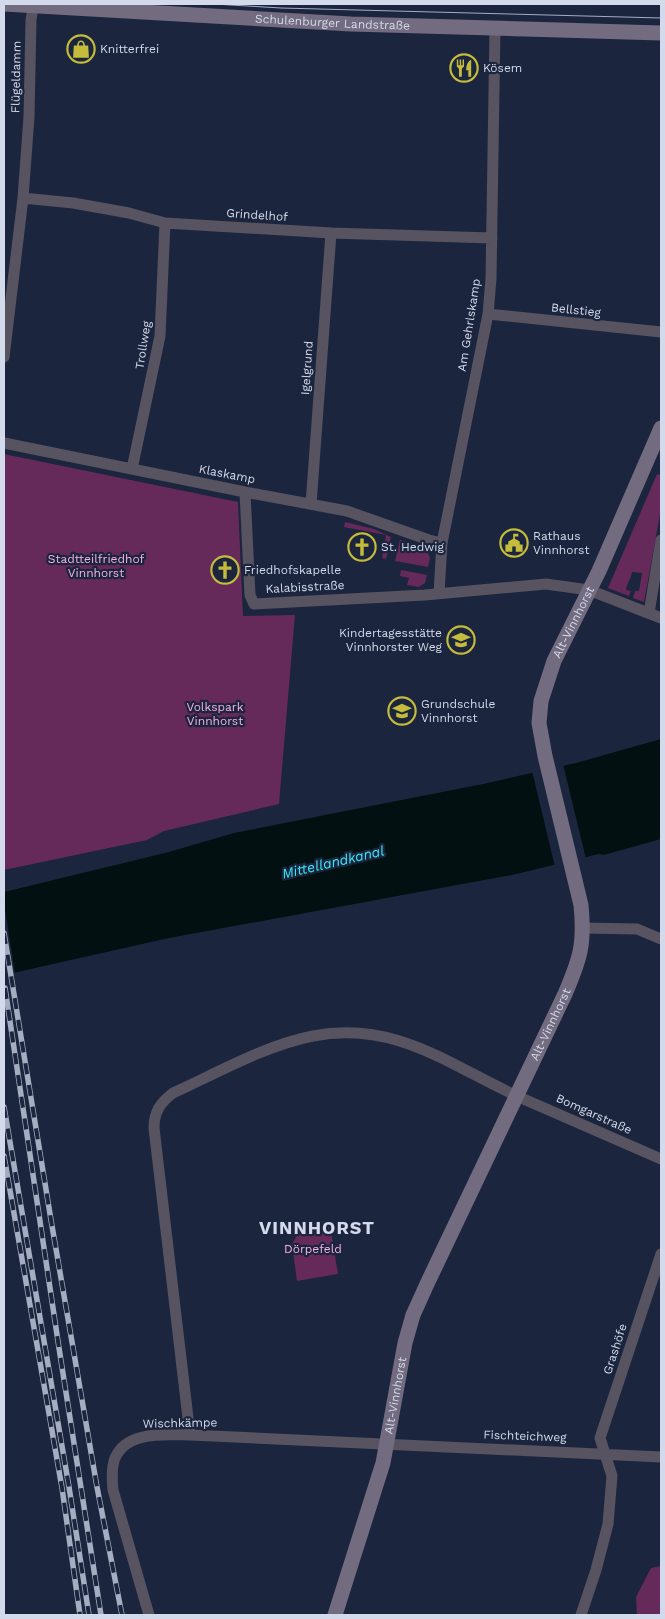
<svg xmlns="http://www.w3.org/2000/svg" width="665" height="1619" viewBox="0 0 665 1619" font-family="'Work Sans',sans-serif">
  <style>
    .green { fill: #65295a }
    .water { fill: #031012 }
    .pier { fill: #1c253e }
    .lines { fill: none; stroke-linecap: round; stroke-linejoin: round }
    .street { stroke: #575360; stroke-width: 11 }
    .secondary { stroke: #736b80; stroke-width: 15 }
    .tram { stroke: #a5adc0; stroke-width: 1 }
    .rail-casing { stroke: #a5adc0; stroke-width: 5.5 }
    .rail { stroke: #1c253e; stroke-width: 4; stroke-dasharray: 11; stroke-linecap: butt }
    .labels { text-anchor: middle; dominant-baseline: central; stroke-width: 4.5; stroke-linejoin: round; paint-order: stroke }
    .street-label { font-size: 12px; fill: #d3daeb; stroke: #1c253e }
    .poi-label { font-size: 12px; fill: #d3daeb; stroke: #1c253e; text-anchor: start }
    .park-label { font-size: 12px; fill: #f8b0e8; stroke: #1c253e }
    .water-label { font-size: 14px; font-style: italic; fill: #34ecfa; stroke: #1c253e }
    .district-label { font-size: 18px; font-weight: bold; letter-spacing: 1px; fill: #d3daeb; stroke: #1c253e }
  </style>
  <rect width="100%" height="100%" fill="#1c253e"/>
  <path class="green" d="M4,454l234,48 5,114 52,-1 -16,189 -115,27 -17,9 -143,30z
    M657,474l4,1v34l-17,93 -11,-4 2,-7h4l3,-18 -10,-1c-1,7 -5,11 -6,18l5,1 -2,5 -21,-8z
    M345,522l29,7 17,8 -5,22 -4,-1 4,-23 -42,-8z
    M400,540c11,3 27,5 30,18l-2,9 -33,-6z
    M401,570l26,5 -2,8 -6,4 -12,-2 2,-7 -9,-2z
    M329,1220l9,54 -41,7 -5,-37 11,-19z
    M661,1566v49h-24l-1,-18 15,-29z"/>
  <path class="water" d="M661,739v100l-57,16 -5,-1 -87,21 -343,63 -165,37v-83l165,-40 65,-19 249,-49 93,-21z"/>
  <path class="pier" d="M563,764l23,95 -31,8 -23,-96z
    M4,903l11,71 -11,3z"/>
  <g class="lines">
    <path class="street" d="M23,198l50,5 56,10 36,10 166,10 161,5
      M488,314l173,18
      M4,357l19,-159 6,-81 2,-97 2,-14
      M4,443l241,49 102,19 82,29 13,3
      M132,469l28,-133 5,-113
      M245,492l5,103 4,9 171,-9 121,-11 43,6 72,28
      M311,504l20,-271
      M439,593l3,-50 46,-229 3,-35 4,-251
      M649,613l12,-73
      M583,928l54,1 24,10
      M190,1435l-36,-307c0,-16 6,-25 19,-35 44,-20 93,-48 140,-57 82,-16 136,29 206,61 47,21 95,41 142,62
      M149,1615l-36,-125c-1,-10 -2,-22 2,-32 12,-28 51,-23 75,-23l471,22
      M581,1615l15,-45 12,-46 4,-48 -12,-38 61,-184"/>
    <g class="secondary">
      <path id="s1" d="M4,4l347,20 310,9"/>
      <path id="s2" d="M335,1615l48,-152 22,-120 8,-28 14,-31 138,-290c15,-35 20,-50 16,-89l-36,-149 -6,-33 2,-22 13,-40 45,-90 62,-143"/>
    </g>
    <path class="tram" d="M214,4l67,4 380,10"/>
    <g class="rail-casing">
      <path id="rail" d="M4,933l47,287 46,267 25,128
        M5,988l54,360 42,267
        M4,1107l65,380 20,128
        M4,1156l58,332 18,127"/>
    </g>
    <use href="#rail" class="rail"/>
  </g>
  <defs>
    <g id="shop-ring" transform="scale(1.4375)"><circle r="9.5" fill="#1c253e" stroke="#c6bc3c" stroke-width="1.5"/><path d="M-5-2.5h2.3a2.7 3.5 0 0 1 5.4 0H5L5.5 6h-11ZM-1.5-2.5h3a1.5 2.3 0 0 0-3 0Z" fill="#c6bc3c"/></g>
    <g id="restaurant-ring" transform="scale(1.4375)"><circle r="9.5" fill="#1c253e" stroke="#c6bc3c" stroke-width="1.5"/><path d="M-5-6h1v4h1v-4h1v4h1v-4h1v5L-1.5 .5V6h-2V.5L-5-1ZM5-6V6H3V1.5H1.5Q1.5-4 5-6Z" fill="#c6bc3c"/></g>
    <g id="civic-ring" transform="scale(1.4375)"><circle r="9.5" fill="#1c253e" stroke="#c6bc3c" stroke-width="1.5"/><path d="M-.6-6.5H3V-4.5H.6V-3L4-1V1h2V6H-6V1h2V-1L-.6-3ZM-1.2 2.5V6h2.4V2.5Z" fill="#c6bc3c"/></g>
    <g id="church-ring" transform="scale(1.4375)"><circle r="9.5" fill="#1c253e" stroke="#c6bc3c" stroke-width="1.5"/><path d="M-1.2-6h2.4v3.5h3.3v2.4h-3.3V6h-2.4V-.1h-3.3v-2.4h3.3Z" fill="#c6bc3c"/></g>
    <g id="school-ring" transform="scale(1.4375)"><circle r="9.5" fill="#1c253e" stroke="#c6bc3c" stroke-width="1.5"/><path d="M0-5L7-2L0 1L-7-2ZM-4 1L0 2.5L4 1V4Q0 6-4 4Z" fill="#c6bc3c"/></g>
  </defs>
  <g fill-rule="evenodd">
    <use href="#shop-ring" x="81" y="49"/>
    <use href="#restaurant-ring" x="464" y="68"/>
    <use href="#civic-ring" x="514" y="543"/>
    <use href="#church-ring" x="362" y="547"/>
    <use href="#church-ring" x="225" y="570"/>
    <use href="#school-ring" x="461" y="640"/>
    <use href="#school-ring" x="402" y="711"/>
  </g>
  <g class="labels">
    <g class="street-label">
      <text stroke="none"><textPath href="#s1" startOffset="329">Schulenburger Landstraße</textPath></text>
      <text transform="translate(16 77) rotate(-89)">Flügeldamm</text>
      <text transform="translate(257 215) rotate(4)">Grindelhof</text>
      <text transform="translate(576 310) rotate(6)">Bellstieg</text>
      <text transform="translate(469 325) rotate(-81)">Am Gehrlskamp</text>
      <text transform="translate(143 345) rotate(-81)">Trollweg</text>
      <text transform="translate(307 368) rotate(-86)">Igelgrund</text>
      <text transform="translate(227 474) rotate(11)">Klaskamp</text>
      <text transform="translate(305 587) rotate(-3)">Kalabisstraße</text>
      <text stroke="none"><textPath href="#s2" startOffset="1052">Alt-Vinnhorst</textPath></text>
      <text stroke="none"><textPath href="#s2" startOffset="632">Alt-Vinnhorst</textPath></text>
      <text transform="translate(594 1114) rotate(24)">Bomgarstraße</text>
      <text transform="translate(615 1349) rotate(-72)">Grashöfe</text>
      <text stroke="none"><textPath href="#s2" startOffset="228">Alt-Vinnhorst</textPath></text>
      <text transform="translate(180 1423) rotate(-1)">Wischkämpe</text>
      <text transform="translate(525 1436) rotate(2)">Fischteichweg</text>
    </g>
    <g class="poi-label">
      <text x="100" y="49">Knitterfrei</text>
      <text x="483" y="68">Kösem</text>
      <text x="533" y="536">Rathaus<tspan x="533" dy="14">Vinnhorst</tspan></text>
      <text x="381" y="547">St. Hedwig</text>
      <text x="244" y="570">Friedhofskapelle</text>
      <text x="442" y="633" text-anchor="end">Kindertagesstätte<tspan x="442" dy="14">Vinnhorster Weg</tspan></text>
      <text x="421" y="704">Grundschule<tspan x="421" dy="14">Vinnhorst</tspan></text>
    </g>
    <g class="park-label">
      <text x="96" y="559">Stadtteilfriedhof<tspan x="96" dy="14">Vinnhorst</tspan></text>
      <text x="215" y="707">Volkspark<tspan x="215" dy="14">Vinnhorst</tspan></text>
      <text x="313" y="1249">Dörpefeld</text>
    </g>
    <g class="water-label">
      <text transform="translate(333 862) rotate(-13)">Mittellandkanal</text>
    </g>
    <g class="district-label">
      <text x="317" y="1227">VINNHORST</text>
    </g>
  </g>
  <rect width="665" height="1619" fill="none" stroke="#d3daeb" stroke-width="10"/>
</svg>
